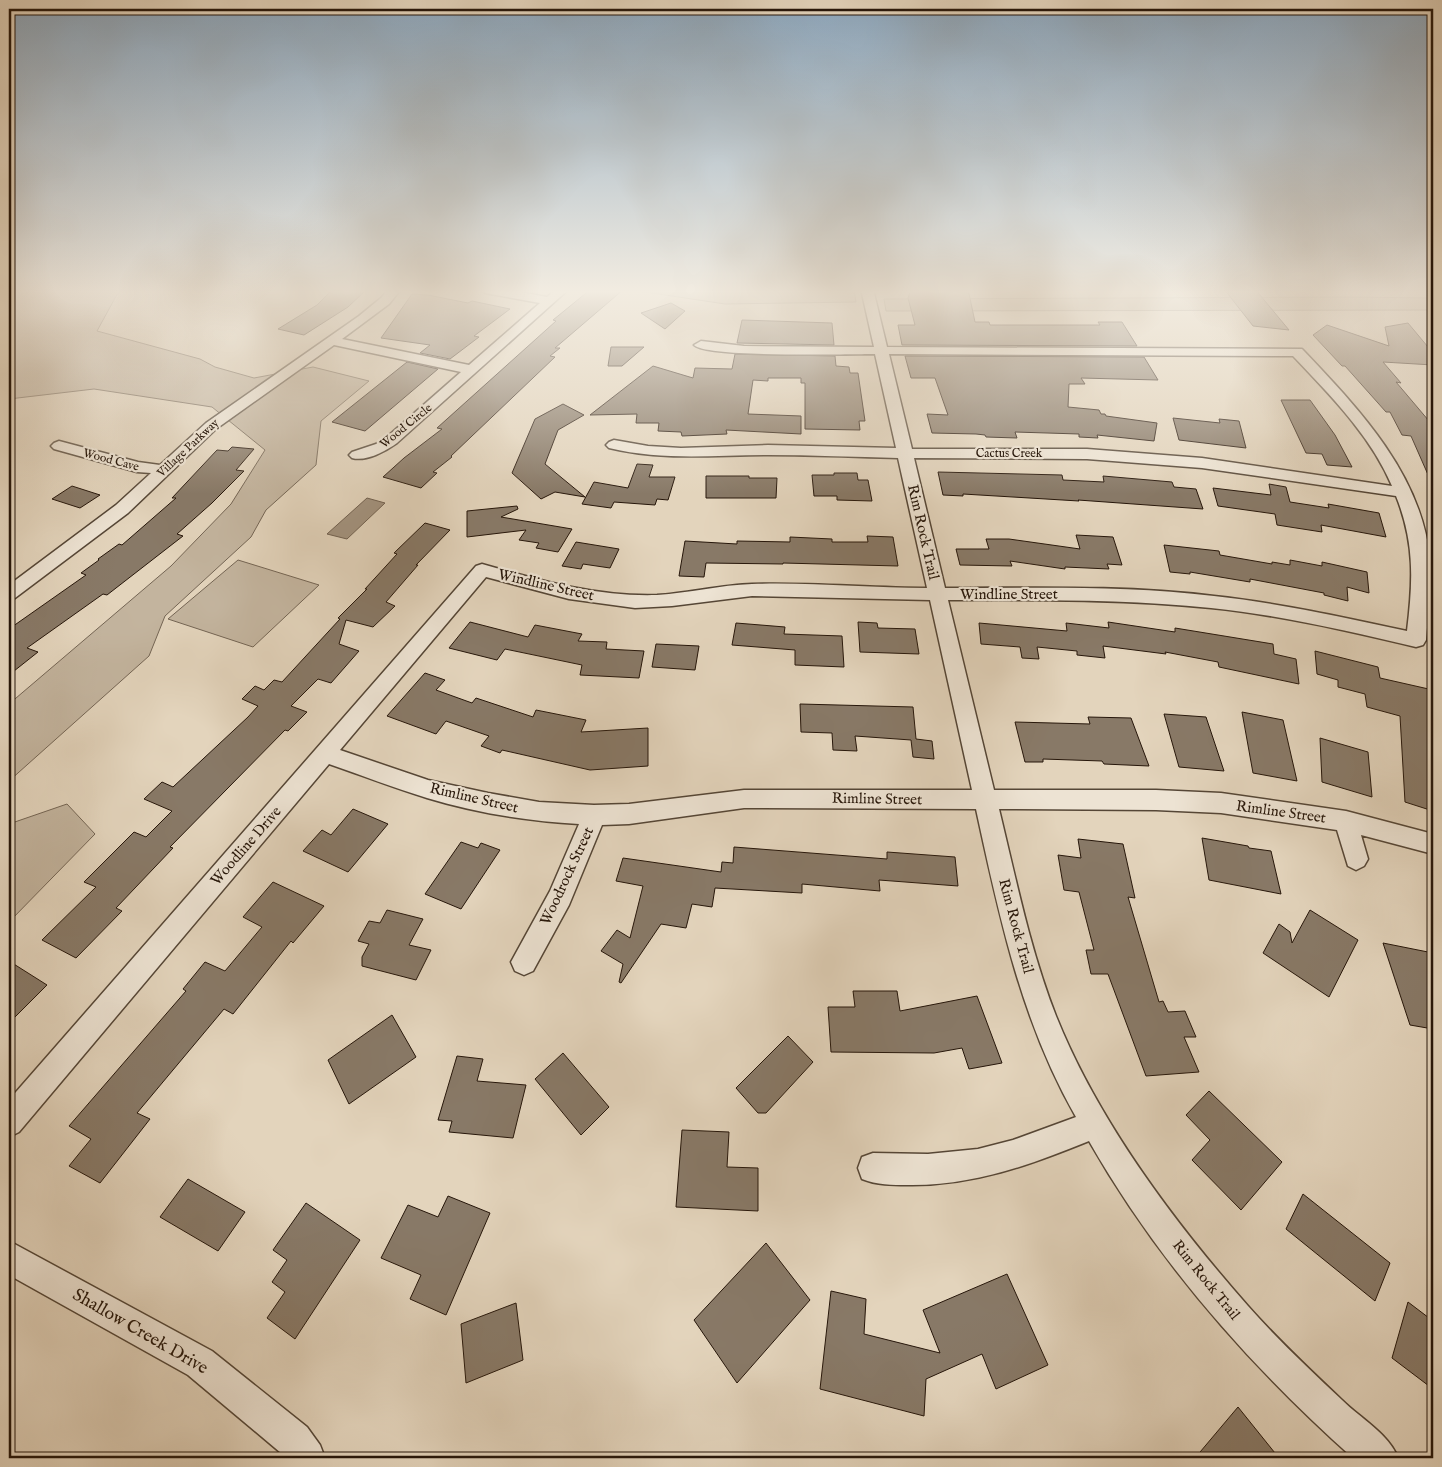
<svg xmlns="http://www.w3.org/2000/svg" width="1442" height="1467" viewBox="0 0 1442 1467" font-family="'IM FELL English',serif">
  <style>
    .green { fill: #c3b49e; stroke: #746554 }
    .water { fill: #a3937f; stroke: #716150 }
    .building { fill: #887967; stroke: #26160a }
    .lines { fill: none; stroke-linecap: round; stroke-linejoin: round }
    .minor-casing { stroke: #554636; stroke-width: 3 }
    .minor { fill: #ede3d3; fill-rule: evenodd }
    .labels { text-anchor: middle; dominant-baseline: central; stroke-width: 4.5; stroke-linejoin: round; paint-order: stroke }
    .far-street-label { font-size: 12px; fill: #26160a; stroke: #ede3d3 }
    .street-label { font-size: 15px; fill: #26160a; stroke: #ede3d3 }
    .near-street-label { font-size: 18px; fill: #26160a; stroke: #ede3d3 }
  </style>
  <rect width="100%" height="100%" fill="#e3d4bc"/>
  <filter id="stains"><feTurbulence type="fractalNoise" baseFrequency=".004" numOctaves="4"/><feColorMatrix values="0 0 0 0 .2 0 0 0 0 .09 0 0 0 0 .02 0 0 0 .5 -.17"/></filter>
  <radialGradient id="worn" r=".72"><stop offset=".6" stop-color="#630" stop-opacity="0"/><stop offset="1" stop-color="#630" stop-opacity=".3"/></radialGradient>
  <path class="green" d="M9,289h111l-23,42 103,28 15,8 39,11 59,-11 56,14 -48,40 -5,44 -50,45 -15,27 -86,79 -16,40 -140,125v-77l162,-138 60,-62 34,-54 -53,-43 -118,-18 -85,10z
    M854,289l2,13 -131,2 -93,-14z
    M1348,297l85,1v12l-547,1 -2,-12z
    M238,560l81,25 -66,62 -85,-28z
    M67,804l28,30 -86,88v-98z"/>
  <path class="water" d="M367,498l18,5 -38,36 -20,-5z"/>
  <path class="building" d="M333,289h28l-2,2 5,1 -16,15 -44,28 -26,-6 39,-24z
    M591,289h33l-69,59h5l-10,8 5,1 -104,99 1,1 -19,15 4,1 -16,15 -38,-11 21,-19 38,-29 -5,-1 119,-107 -3,-1z
    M911,289h57l7,33h14l1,3h110l-2,-3h24l15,24 -235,-1 -4,-20h17l-7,-27z
    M1224,289h31l34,41 -36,-4z
    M412,294l16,1 40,8 4,-2 38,8 -36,27 5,1 -29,22 -30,-6 10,-8 -49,-7z
    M671,303l14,8 -20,18 -24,-16z
    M742,320l90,3 2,22 -97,-2z
    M1408,323l25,30v12l-50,-3 18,21 -5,-1 33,39h4v65l-22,-50 -9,-1 -12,-23h-4l-41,-46h-3l-29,-31 14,-10 62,21 -4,-19z
    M611,347h33l-22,19h-14z
    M735,354l100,2 1,10 13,1 1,6h8l7,48h-6l1,9 -55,-1v-46h-4v-5h-33v3l-15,-1 -5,34 53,2v18l-75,-4 1,4 -45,2 -1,-4 -23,-1 1,-8h-23l1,-9 -47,1 63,-49 40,12 2,-10 37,1z
    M905,356l239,1 14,23 -77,-2 4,6h-16l-1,23 31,3 2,4h4l1,2 51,7 -3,18 -57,-6 1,3 -19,-1v-3l-64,-2 2,6 -31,-1 -1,-2 -9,-1 -44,-1 -5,-19 21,1 -13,-37h-24z
    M407,362l31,7 -73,62 -33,-9z
    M1281,400h29l25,35 17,32 -25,-2 -5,-11 -16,-1z
    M563,404l21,11 -26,15 -13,34 40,33 -30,-5 -14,7 -29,-26 23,-54z
    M1173,418l47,5 -1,-4 20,2 7,27 -67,-8z
    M232,447l22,2 -18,21 8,1 -32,32 -35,31 6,2 -76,59 -4,-1 -76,54 11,4 -29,23v-46l77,-54 -5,-2 18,-13 -1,-1 21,-15 3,1 54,-47h-4l45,-48 11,1z
    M637,464l16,1 -4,12h26l-7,23 -11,-1 -2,6 -41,-3 -3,6 -29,-4 12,-22 34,6z
    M938,472l124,3 1,5 41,2 -1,-6 69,6 2,5 22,2 7,20 -125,-9 1,1 -116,-7v2l-20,-1z
    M834,473h23l1,7h10l4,21 -35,-1v-4h-23l-2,-21h22z
    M706,476h43v2h28l-1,20h-70z
    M1269,484l17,3 4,15 39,6 -1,-4 51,9 7,24 -65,-12 1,7 -45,-7 -2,-11 -57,-8 -5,-18 58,7z
    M72,486l28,9 -20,13 -28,-9z
    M517,506l1,3 -17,8 71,12 -14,23 -22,-4 3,-5 -20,-3 7,-10 -59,7v-26z
    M425,523l25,7 -34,35h2l-32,37 9,4 -22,21 -27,-7 -7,24 20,7 -28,32 -13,-4 -27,27 16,6 -19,19 -3,-1 -115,117 3,1 -57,60 6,3 -46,47 -34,-18 54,-53 -12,-5 50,-50 12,5 26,-26 -28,-12 18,-17 11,5 75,-70 10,-11 -16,-7 13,-13 9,4 10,-10 8,2 58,-63 -2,-1 29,-29h-2l32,-35 -3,-1z
    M1076,535l37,2 9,28 -15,-1 2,5 -44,-2v2l-55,-8 2,5 -52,-1 -4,-16h33l-3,-10h23l71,10z
    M867,536l26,1 5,29 -115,-3v1l-77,-1 -2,14 -25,-1 6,-35 52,3v-3l53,1v-5l42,2v3h36z
    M576,542l43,7 -9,19 -27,-4 -2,5 -19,-3z
    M1164,545l55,6 1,4 52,9v-2l18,3v-5l32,6v-4l45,10 2,21 -22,-6 1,14 -24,-6v-2l-74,-14v3l-60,-10v2l-20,-2z
    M470,622l58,15 7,-12 47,9 -4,7 29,1 -1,7 38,2 -5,27 -59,-3 2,-10 -77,-16 -8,11 -48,-12z
    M858,622l19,1 1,5 37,1 4,25 -59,-2z
    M1108,622l67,10v-4l98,16 1,10 22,5 3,25 -80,-17 -1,-5 -53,-10 1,2 -63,-8 2,12 -28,-3v-4l-40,-4 2,12 -17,-1 -2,-11 -39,-3 -2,-21 88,8 -1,-8 43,5z
    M736,623l49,4 -1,7 58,2 2,31 -49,-2v-15l-63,-5z
    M656,644l43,2 -4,24 -43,-3z
    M1315,651l63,16 2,11 53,12v121l-28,-9 -5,-86 -33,-9 -2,-13 -27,-7v-7l-21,-6z
    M425,673l20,7 -9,10 36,13 4,-5 57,19 3,-7 50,10 -5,12 67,-4v38l-58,4 -88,-20 -2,3 -19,-7 8,-10 -43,-15 -10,13 -49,-18z
    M800,704l113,3 3,32 16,2 2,18 -21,-2 -2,-17 -56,-4 2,15 -24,-1 -1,-17 -31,-1z
    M1242,712l41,8 14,61 -44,-8z
    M1164,714l42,3 18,54 -45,-4z
    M1088,717l43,1 18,48 -45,-2 -2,-3 -59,-2v3h-18l-10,-40 75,2z
    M1320,738l48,14 4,45 -50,-15z
    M353,809l35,15 -40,48 -45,-21 19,-21 9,5z
    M1202,838l46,8 1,2 22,3 10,43 -72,-14z
    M1078,839l45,5 12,54 -7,-1 31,105 4,-1 5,11 17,-1 11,26h-12l15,35 -53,4 -38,-102h-17l-5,-24h8l-15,-58 -15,-2 -6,-35 23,3z
    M461,842l17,6 3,-5 19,7 -39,59 -36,-15z
    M734,847l153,12v-7l68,5 3,29 -79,-6 1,11 -78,-7v9l-87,-5 -3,19 -20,-3 -6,24 -25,-4 -40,59 -2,-1 4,-18 -22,-13 16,-21 13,8 13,-52 -27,-5 7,-23 98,14 1,-10 11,1z
    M273,882l51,24 -31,37 -2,-2 -58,73 -9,-5 -87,104 13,6 -50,64 -31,-17 22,-27 -22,-13 117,-135 -3,-2 22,-27 20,9 37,-44 -19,-10z
    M387,910l36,9 -14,26 22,5 -15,30 -54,-14v-9l7,-13 -11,-3 11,-20 11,2z
    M1310,910l48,30 -29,57 -66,-44 16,-29 11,8 2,11z
    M1383,943l50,10v76l-23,-4z
    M9,961l38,24 -38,38z
    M853,991h44l3,20 77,-15 25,67 -33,6 -7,-21 -28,5 -103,-1 -3,-45h27z
    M392,1015l24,42 -67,47 -21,-44z
    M788,1036l25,26 -47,51h-8l-22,-25z
    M563,1053l46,54 -28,28 -46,-56z
    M457,1056l26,3 -6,22 49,4 -13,53 -64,-6 3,-11 -14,-1z
    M1209,1091l73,71 -41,48 -49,-50 18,-20 -24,-25z
    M682,1130l47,2 -2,35 31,1v43l-82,-4z
    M188,1179l57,33 -27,39 -58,-34z
    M1303,1194l87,69 -15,38 -89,-72z
    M448,1196l42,17 -44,102 -36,-16 11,-24 -40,-17 27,-53 30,12z
    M306,1203l54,37 -65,99 -28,-21 18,-26 -13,-10 15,-22 -14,-10z
    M766,1243l44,57 -73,83 -43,-63z
    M1007,1274l41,91 -52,24 -14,-35 -56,25 -2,37 -104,-27 11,-98 35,8 -2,35 76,19 -17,-43z
    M1408,1302l25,19v68l-41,-31z
    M516,1303l7,57 -57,23 -5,-59z
    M1238,1407l41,51h-84z"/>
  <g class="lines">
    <g class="minor-casing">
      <path id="minor" d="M389,289h12l-12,15 -47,35 127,26 71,-62 -55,-10 -6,-4h25l43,8 9,-8h13l-172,154c-11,8 -31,19 -45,15l-3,-3 3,-3 24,-8 11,-7 74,-65 -127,-27 -118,84 -88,84 -113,85 -6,2v-15l107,-80 35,-32 -14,-1 -83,-23 -3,-3 3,-3 5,-2 79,21 22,3 46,-42 153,-107 22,-18z
        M861,289h12l14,58 415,2c56,59 120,125 128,211 2,26 -2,54 -4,80l-3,5 -7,2c-68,-16 -136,-32 -205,-39 -88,-9 -175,-8 -263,-8l46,190h162l65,3 125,18 87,23v20l-72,-19 7,24 -4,7 -8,4 -8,-4 -11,-36 -116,-17 -65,-3 -157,-1c17,70 31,141 57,207 42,105 118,206 192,290 29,33 62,64 94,94 18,18 47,34 56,58h-45c-103,-92 -195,-196 -264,-317 -59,24 -116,45 -181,44 -16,0 -31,0 -46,-6l-4,-11 4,-11 11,-4 55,1 50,-5 35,-9 63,-23c-55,-96 -77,-202 -100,-308l-232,-1 -115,16 -27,1 -33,80 -36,66 -9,4 -9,-4 -4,-9 39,-71 29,-67c-51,-3 -103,-11 -152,-26 -33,-10 -66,-23 -98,-34l-310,368 -10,5v-37l467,-534 6,-2c57,16 115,33 175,31 32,-2 63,-10 95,-11 58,-2 117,4 175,4l-29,-130c-43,-1 -86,-3 -130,-3 -54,0 -106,6 -159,-7l-3,-3 3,-3 5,-2 34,6 33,2 87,-3 128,3 -21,-94c-25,0 -169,4 -181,-9l7,-4 43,5 130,1zM889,354l404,2c37,39 78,80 99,130l-190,-28 -115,-9h-175zM914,458l173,1 115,9 194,28c19,47 17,86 11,135 -64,-14 -128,-28 -193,-35 -89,-11 -179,-8 -269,-8zM486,577l83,22 66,9 37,-2 80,-10 178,4 42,190h-228l-115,14 -35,1 -55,-3 -51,-9 -60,-13 -88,-30z
        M9,1241l203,110 95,76 13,18 5,13h-40l-4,-5 -93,-78 -179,-100z"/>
    </g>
    <use href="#minor" class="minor"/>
  </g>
  <linearGradient id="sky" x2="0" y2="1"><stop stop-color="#8ca7be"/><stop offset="0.59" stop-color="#f2ece1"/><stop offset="1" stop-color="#f2ece1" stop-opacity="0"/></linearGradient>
  <rect width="1442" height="494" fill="url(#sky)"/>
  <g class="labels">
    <g class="far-street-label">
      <text transform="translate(406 426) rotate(-39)">Wood Circle</text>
      <text transform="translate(188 448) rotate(-43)">Village Parkway</text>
      <text x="1009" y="453">Cactus Creek</text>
      <text transform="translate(111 460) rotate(15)">Wood Cave</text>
    </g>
    <g class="street-label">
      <text transform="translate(923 532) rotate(77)">Rim Rock Trail</text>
      <text transform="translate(546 585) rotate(13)">Windline Street</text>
      <text x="1009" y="594">Windline Street</text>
      <text transform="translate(474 798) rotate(13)">Rimline Street</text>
      <text transform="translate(877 799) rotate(1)">Rimline Street</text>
      <text transform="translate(1281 812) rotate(8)">Rimline Street</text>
      <text transform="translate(246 846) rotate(-49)">Woodline Drive</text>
      <text transform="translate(567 876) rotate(-65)">Woodrock Street</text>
      <text transform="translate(1016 926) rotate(75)">Rim Rock Trail</text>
      <text transform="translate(1206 1280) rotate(51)">Rim Rock Trail</text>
    </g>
    <g class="near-street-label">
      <text transform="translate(140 1332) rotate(30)">Shallow Creek Drive</text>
    </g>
  </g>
  <rect width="1442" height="1467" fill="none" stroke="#e3d4bc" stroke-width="30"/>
  <rect x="10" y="10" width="1422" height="1447" fill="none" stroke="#26160a" stroke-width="2.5"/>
  <rect x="15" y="15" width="1412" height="1437" fill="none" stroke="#26160a"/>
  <rect width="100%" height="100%" filter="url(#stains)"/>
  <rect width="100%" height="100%" fill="url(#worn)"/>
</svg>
